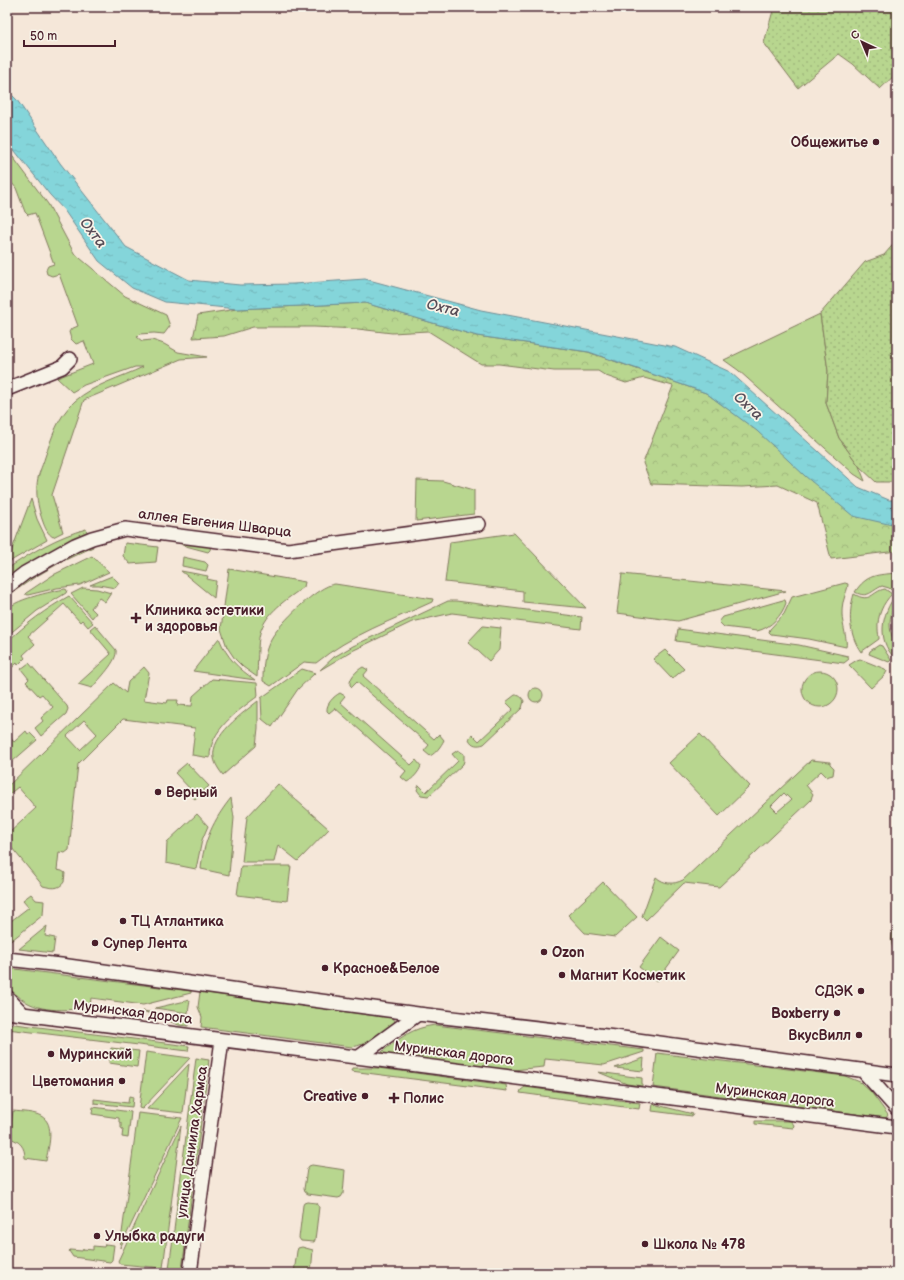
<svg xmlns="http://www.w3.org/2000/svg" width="904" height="1280" viewBox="0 0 904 1280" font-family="'Balsamiq Sans',sans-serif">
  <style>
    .green { fill: #b8d68f; stroke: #817a5d; fill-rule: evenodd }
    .forest { fill: url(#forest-crowns); stroke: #817a5d }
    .garden { fill: url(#garden-dots); stroke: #817a5d }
    .water { fill: url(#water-ripples); stroke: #6d8c94 }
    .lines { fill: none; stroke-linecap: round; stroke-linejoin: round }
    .minor-casing { stroke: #4a1f2b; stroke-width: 16 }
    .minor { stroke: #f7f3e8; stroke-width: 13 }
    .poi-dot { fill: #4a1f2b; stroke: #f7f3e8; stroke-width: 1.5 }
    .labels { text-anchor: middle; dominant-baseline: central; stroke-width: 3.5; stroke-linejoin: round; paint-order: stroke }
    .poi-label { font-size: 14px; font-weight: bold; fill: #4a1f2b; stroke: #f7f3e8; text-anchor: start }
    .street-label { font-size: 14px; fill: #4a1f2b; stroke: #f7f3e8 }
    .water-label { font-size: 15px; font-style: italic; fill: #584c57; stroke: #f7f3e8 }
  </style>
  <defs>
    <pattern id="forest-crowns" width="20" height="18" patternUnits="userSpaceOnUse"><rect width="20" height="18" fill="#b8d68f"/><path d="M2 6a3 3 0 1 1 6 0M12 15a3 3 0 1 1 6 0" fill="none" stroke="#a0b77c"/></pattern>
    <pattern id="garden-dots" width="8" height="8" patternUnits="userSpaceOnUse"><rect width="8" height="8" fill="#b8d68f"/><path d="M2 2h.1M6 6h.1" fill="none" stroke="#a0b77c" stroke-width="1.8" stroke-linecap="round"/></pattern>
    <pattern id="water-ripples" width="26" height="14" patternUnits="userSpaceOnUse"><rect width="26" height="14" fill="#84d5da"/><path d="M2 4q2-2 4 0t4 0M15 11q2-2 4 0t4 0" fill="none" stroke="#74b6bb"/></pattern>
  </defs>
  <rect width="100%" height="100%" fill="#f5e7d9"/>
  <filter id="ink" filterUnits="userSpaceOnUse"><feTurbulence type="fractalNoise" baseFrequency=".025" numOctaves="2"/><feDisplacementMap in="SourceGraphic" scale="8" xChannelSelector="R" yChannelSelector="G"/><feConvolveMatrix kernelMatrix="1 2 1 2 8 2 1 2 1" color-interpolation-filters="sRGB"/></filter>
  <g filter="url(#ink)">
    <path class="green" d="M7,149l41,55 26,49 51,43 41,19 4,11 -6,8 -10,-1 -15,1 -2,3 5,4 10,-1 12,4 14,8 29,5 -26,2 -97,41 -32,95 11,37 -10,5c-5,-3 -8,-9 -10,-15 -4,-11 -7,-23 -6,-36 0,-10 5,-19 8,-29 7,-20 13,-41 30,-56 20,-17 45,-23 68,-34h-8l-51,18 -12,7 -15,-14 36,-14 -9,-23 -8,3 -5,-5 -2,-7 2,-3 7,-3 -19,-52 -7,2 -5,-2 -1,-4 2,-4 6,-2 -19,-51 -7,2 -3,-3 -9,-24 -9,-11z
      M820,314l8,57 -2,32 13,35 20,28 6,15 -11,-7 -116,-104 -14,-10z
      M417,480l26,1 31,9v24l-58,7z
      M31,499l6,20 10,21 -38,22 -1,-2z
      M86,529l2,5 -81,46v-11c25,-17 50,-32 79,-40z
      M514,533l72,75 -63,-6v-11l-78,-9 5,-40z
      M181,541l30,4 -1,5 -2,2 -26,-7z
      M125,543l33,4 -2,15 -26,2 -7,-8z
      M92,544l1,3 -32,15 -26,15 -26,18 -1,-2 19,-14 32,-20z
      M92,556l17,16 -29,13 -23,3 -29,7 -3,-1 1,-1 27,-18z
      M183,557l22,5 3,3 -2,6 -24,-5z
      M229,569l76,13 -1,5c-17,12 -38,25 -44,46 -3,11 -2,32 -3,44l-14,-10 -8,-8 -8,-12 -6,-18z
      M181,571l27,5 -1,3 9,2 -2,17z
      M897,573v17l-3,2 -5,-4 -7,-2c-11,5 -14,13 -27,6 12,-18 22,-17 42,-19z
      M622,574l164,17 -108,30 -61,-8z
      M112,576l7,7 -4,5 -16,-3h-9z
      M845,583l3,1c0,5 -3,10 -4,15 -2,5 -2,11 -2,16 0,8 6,27 4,32l-37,-8 -38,-5 -2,-2 1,-3 14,-15 8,-17z
      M335,584l98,15 -1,3c-39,18 -82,33 -116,61l-12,-1 -33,24 -8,-5c0,-15 1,-29 8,-42 8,-15 47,-54 64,-55z
      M83,588l14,1 14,4 -6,9 -6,-4 -8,10 5,5 -4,5 -21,-24z
      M65,589l2,1 -1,3 -29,18 -30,25c0,-7 -2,-18 0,-25 3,-11 47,-20 58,-22z
      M885,589l7,5c-9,9 -15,22 -14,35 0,4 1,7 1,10l-18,13c-12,-17 -13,-38 -7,-58 17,10 18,-3 31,-5z
      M69,596l24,27 -5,4 -6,-7 -2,2 -16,-18 -36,32 7,8 -12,11 2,3 -7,7 -1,-2 -10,9v-30c19,-18 39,-33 62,-46z
      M893,599h2l2,4c-7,10 -9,21 -5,33 1,3 4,5 5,8 1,4 0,11 0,16 -19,-16 -17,-41 -4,-61z
      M783,600h2l1,3c-4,12 -15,25 -29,28l-33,-4 -5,-5 4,-5z
      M448,601h8l126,16 -1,12 -129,-16 -40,9 -60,29 -32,19 14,-13 19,-11z
      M95,625l21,25c2,11 -17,29 -24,38l-14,-4 33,-30 -21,-25z
      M483,626l18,2 -2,22 -10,11 -21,-19z
      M678,629l121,16 49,11 1,3 -5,4 -168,-22z
      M219,638c8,20 19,30 36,42l-62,-9z
      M879,645l3,1 9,14 -2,2 -20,-8 1,-3z
      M665,650l19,19 -12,10 -19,-20z
      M860,659l25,10 2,2 -2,4 -14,13 -21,-22 -1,-1 8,-5z
      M29,663l38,43 1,3 -2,5 -25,22 -6,-8 8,-7 -2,-3 12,-11 -11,-13 -3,2 -13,-14 3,-3 -8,-10z
      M144,667l5,6 -5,27 23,3 1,-3h10l-1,5 15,1 1,-10 19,-17 45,4 1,13c-20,15 -49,34 -48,62l-18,-3 3,-27 -72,-9 -45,45 -9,86 -4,3 -6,-1 -2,18 5,1 3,2 -1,9c-5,8 -13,6 -21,4l-36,-44v-11l2,2 27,-25 -18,-21 -11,9v-9l107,-104 12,10 2,-11zM84,720l13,14 -17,16 -13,-14z
      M363,667l5,3 -5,6 71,63 5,-5 5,6c-3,6 -8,13 -14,16l-6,-5 5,-6 -72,-63 -5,5 -2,-2c-1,-7 7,-15 13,-18z
      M302,669l13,4 -17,16 -26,38 -10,-8 -1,-21z
      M802 689a18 18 0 1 1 36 0a18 18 0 1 1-36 0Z
      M529 695a7 7 0 1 1 14 0a7 7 0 1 1-14 0Z
      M340,693l5,3 -5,6 71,63 5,-5 5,6c-2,6 -8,13 -14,16l-6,-5 5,-6 -71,-63 -6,5 -2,-2c-1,-7 7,-15 13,-18z
      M515,695c4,0 7,2 9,6l-2,7 -38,36c-6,2 -12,2 -15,-5l3,-5 7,7 34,-32 -7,-7z
      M258,701v27l-2,18 -33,29c-4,-5 -8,-11 -9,-17 -4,-22 29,-45 44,-57z
      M26,731l2,3 2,-1 7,7 -24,21 -6,-7v-20l7,8z
      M700,734l50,52 -31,30 -50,-53z
      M458,750l6,4v7l-1,3 -32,30 -3,2 -7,-1 -4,-5 2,-5 7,7 32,-31 -6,-7z
      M811,760l19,2v2l4,4 -1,7 -4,1 -2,1 -6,-6 -15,14 7,9 -1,2 -1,4 -92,87 -35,-4 -38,37 -4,-4 14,-39c8,7 17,8 27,3zM784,793l7,7 -14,12 -6,-6z
      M187,763l22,23 -14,13 -6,-5 3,-3 -17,-18z
      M278,784l51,45 -31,32 -20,-16 -4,17h-32l5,-45z
      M231,798l3,20 -5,57 -28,-6c2,-27 13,-50 30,-71z
      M197,814l11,12 -6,14 -6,29 -30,-6 1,-21z
      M241,866h50l-4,35 -50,-6z
      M603,882l34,35 -22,20 -30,-4 -17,-18z
      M31,894l5,6 8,1 -1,14 -36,29v-20l22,-17 -6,-7z
      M897,923v32c-8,-10 -7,-22 0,-32z
      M47,926l-2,10 10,2 -2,15 -34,-4z
      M661,937l18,14 -22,30 -18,-14z
      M7,968l184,23v2l-48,12 -52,-7 -1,10c-25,2 -53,6 -73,-13 -4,-3 -9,-7 -10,-11 -1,-5 0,-11 0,-16z
      M200,992l193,26 2,3c-9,12 -29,24 -43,26l-151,-20 1,-10 -4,-10z
      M190,1000l-2,13 -33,-5z
      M143,1011l46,8 -1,7 -9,-1z
      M7,1023l182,23 -1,5 -181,-22z
      M435,1025l209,25v2l-40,13 -59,-6 -1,8 -31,3 -130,-15 -1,-3 2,-2c18,-13 28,-22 51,-25z
      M111,1048l28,3 -2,16 -28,-4z
      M146,1052l44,6 -48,51 -3,-1z
      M657,1053l188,23 15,6 11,10 17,23 -2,3 -233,-31z
      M196,1058l13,2 -27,210 -13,-1z
      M644,1058l-1,13 -28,-3z
      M189,1064l-6,49 -36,-4z
      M352,1068h26l128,17 1,6 -156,-20z
      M598,1072l44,6v8l-15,-2z
      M525,1087l115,16 -1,6 -119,-16 1,-3z
      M129,1096l4,1 -1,10 -38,-4v-4l34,4z
      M653,1104l40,10 -1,2 -40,-5z
      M93,1107l38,5 -3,26 -6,-1 1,-8 -2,-1v-5l-2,-1v-4l-27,-4z
      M13,1111c9,1 21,1 28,5 15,8 7,32 5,45l-21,-3c0,-11 -5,-17 -16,-20z
      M138,1113l44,5 -62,130z
      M755,1121h36l3,4 -1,3 -38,-4z
      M181,1126l-18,142 -43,-4 -2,-3z
      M312,1165l33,5 -2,24 -2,3 -3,1 -30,-4 -3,-2 -1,-3 3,-20 2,-3z
      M307,1202l10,1 2,4 -4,33 -1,2 -13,-1 -2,-3 4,-33 1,-2z
      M105,1244l9,1 -2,15 -2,2 -37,-5 -4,-6 1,-1 12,1 1,-2 10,1v-4l11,1z
      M302,1247l11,3 -2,23h-17l3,-22 1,-3z"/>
    <path class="forest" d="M365,303l112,33 111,16 118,41 182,131 9,-2v29l-66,8 -14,-56 -39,-18 -36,2 -91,-3 -8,-21 30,-77 -29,-8 -18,5 -20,-7 -8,-5h-44l-55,-7h-18l-53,-33 -36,2 -34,-4 -44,-2h-61l-29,9 -31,2 5,-23 39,-6z"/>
    <path class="garden" d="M774,7h119l4,4v62l-17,16 -27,-25 -14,-10 -41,34 -34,-45z
      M897,240v242h-21l-17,-16 -20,-28 -13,-35 2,-32 -8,-57 45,-52 19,-7z"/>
    <path class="water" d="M7,90l10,10 43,63 66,84 63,33 51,5 53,-1 72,-5 116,31 194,37 55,25 128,115 31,13h8v22l-9,2 -35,-8 -48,-40 -48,-45 -51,-38 -117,-41 -112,-16 -112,-33 -128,6 -72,-7 -33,-14 -33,-27 -35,-51 -14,-15 -43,-54z"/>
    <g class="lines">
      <g class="minor-casing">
        <path id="minor" d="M7,389l55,-22 8,-8
          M7,587l18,-14 50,-28 17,-7 33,-9 163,21 191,-26
          M7,959l54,6 192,27 165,22 197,23 282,38
          M7,997l16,17
          M7,1012l890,115
          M359,1057l59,-43
          M862,1070l35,39
          M190,1273l32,-233"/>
      </g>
      <use href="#minor" class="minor"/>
    </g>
  </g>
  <g class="poi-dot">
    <circle cx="876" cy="142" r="4"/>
    <path d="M134 612h4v4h4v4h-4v4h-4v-4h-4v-4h4z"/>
    <circle cx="158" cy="792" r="4"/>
    <circle cx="123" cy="921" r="4"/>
    <circle cx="95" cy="943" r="4"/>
    <circle cx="544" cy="952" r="4"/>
    <circle cx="325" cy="968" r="4"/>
    <circle cx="562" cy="975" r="4"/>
    <circle cx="861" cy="991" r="4"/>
    <circle cx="837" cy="1013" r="4"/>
    <circle cx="859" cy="1035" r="4"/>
    <circle cx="51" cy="1054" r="4"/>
    <circle cx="122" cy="1081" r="4"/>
    <circle cx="365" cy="1096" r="4"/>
    <path d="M392 1092h4v4h4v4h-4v4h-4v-4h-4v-4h4z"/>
    <circle cx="97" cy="1236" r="4"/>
    <circle cx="645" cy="1244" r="4"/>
  </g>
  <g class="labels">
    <g class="poi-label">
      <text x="868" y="142" text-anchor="end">Общежитье</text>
      <text x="145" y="610">Клиника эстетики<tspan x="145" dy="16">и здоровья</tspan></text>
      <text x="166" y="792">Верный</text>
      <text x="131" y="921">ТЦ Атлантика</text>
      <text x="103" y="943">Супер Лента</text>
      <text x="552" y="952">Ozon</text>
      <text x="333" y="968">Красное&amp;Белое</text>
      <text x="570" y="975">Магнит Косметик</text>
      <text x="853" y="991" text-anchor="end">СДЭК</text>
      <text x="829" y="1013" text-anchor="end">Boxberry</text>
      <text x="851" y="1035" text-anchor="end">ВкусВилл</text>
      <text x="59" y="1054">Муринский</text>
      <text x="114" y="1081" text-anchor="end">Цветомания</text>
      <text x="357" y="1096" text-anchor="end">Creative</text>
      <text x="403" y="1098">Полис</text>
      <text x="105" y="1236">Улыбка радуги</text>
      <text x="653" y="1244">Школа № 478</text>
    </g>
    <g class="street-label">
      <text transform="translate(215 523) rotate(7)">аллея Евгения Шварца</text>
      <text transform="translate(133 1012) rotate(7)">Муринская дорога</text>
      <text transform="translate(454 1053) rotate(7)">Муринская дорога</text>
      <text transform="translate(775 1095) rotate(7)">Муринская дорога</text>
      <text transform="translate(192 1142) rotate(-82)">улица Даниила Хармса</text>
    </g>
    <g class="water-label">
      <text transform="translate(93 233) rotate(52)">Охта</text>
      <text transform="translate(443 308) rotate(14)">Охта</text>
      <text transform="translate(748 406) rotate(43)">Охта</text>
    </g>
  </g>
  <rect width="904" height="1280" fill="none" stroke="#f7f3e8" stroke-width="24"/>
  <rect x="12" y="12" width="880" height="1256" fill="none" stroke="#4a1f2b" stroke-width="1.5" filter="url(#ink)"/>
  <g transform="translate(862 42) rotate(316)" stroke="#f7f3e8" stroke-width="3" paint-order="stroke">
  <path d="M0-3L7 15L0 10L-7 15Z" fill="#4a1f2b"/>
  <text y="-6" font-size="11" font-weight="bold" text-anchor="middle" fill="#4a1f2b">С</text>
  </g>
  <path d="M24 40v6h91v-6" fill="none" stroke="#4a1f2b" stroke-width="2"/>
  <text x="30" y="40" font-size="12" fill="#4a1f2b" stroke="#f7f3e8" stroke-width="3" paint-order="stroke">50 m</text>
</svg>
